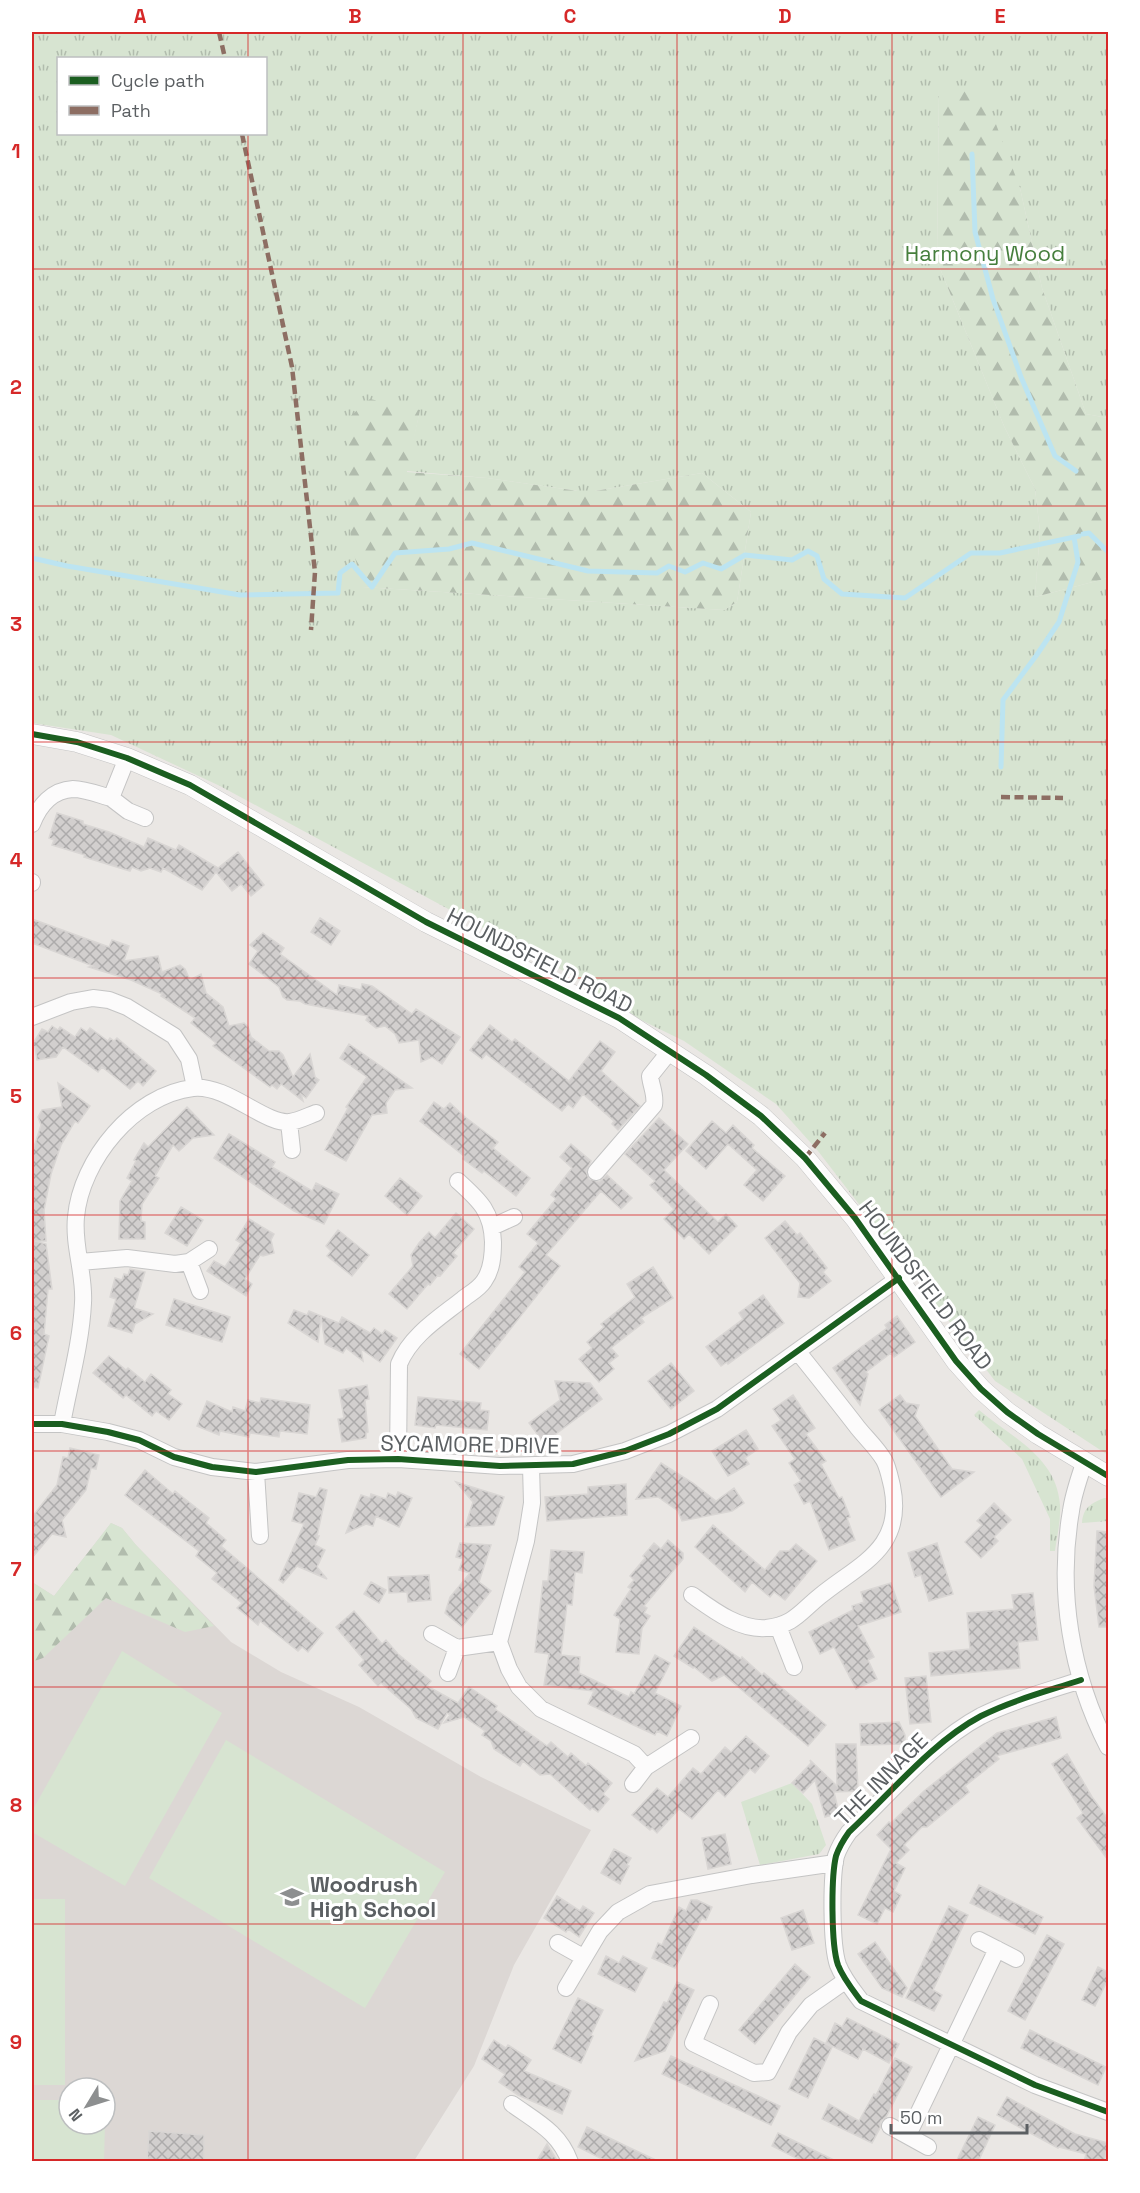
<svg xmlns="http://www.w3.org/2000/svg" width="1140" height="2193" viewBox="0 0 1140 2193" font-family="'Space Grotesk',sans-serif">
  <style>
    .education { fill: #dcd7d4; fill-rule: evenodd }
    .grass { fill: url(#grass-tufts); fill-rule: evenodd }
    .forest { fill: url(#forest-firs) }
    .park { fill: #d7e4d1 }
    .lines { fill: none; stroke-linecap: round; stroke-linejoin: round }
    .stream { stroke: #bce4f1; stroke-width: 5 }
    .building { fill: url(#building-cross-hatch); stroke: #d9d6d4; stroke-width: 1.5 }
    .minor-casing { stroke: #c4c4c4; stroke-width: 18 }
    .tertiary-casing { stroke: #c4c4c4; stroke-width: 21 }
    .minor { stroke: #fcfbfb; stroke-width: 16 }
    .tertiary { stroke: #fcfbfb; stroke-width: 20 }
    .quiet { stroke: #8d6e63; stroke-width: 4.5; stroke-dasharray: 9 4.5; stroke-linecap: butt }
    .cycleway-casing { stroke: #fff; stroke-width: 10 }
    .cycleway { stroke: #1b5e20; stroke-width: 6 }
    .grid { fill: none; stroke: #d62828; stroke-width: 1.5; stroke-opacity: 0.55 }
    .labels { text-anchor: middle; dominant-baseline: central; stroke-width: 6; stroke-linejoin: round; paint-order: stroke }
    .park-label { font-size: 22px; fill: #467f3d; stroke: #fff }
    .street-label { font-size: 22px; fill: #5b5f62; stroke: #fff }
    .poi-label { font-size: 22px; font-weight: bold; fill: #5b5f62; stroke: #fff; text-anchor: start }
    .neatline { fill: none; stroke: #d62828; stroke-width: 2 }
    .grid-label { font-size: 20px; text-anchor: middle; font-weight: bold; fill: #d62828 }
  </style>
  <defs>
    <pattern id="grass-tufts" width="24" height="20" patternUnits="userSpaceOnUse" patternTransform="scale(1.5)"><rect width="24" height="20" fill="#d7e4d1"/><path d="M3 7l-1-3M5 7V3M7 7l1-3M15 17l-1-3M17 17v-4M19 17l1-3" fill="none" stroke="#b1bcad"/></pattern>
    <pattern id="forest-firs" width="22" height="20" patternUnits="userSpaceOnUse" patternTransform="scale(1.5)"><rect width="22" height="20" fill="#d7e4d1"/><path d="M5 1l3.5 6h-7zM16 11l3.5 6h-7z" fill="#b1bcad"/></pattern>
    <pattern id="building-cross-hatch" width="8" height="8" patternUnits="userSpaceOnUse" patternTransform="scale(1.5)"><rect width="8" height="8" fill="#d2cfce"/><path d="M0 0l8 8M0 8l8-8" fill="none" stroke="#adabab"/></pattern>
  </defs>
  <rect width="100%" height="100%" fill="#eae7e4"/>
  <path class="education" d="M111,1523l11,5 14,17 95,97 50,30 78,35 122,70 110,53 -77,135 -40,101 -60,95h-382v-579l22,14zM69,2088h36v36h-36z"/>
  <path class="grass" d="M32,32h1076v386l-22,-4 -44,-126 -22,-100 -81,-100 -2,173 67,165 31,63 5,42 -5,66 73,-19v877l-113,-74 -177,-230 -42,-47 -92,-63 -43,-21 -70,-45 -351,-189 -109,-51 -79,-12zM58,58h208v76h-208zM420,410l-14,61 81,7 91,13h17l107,-18 49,39 -14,90 -13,8 -361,-23z
    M979,1410c32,27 78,47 81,95 1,15 -3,31 -5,46h-5v-32l-28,-60 -48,-44z
    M1104,1498h4v23l-26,2c1,-15 9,-20 22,-25z
    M792,1783l20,21 14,41 -7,9 -59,11 -19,-63z"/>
  <path class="forest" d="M939,88h35l11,7 35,93 22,100 44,126 22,4v160l-73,19 5,-66 -5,-42 -31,-63 -67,-165z
    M370,399l50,11 -13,62 80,6 91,13h17l107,-18 49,39 -14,90 -13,8 -361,-23 -12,-44 -5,-123z
    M111,1523l11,5 14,17 78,81 -29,6 -79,-34 -63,60 -11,4v-80l22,14z"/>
  <path class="park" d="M122,1651l100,62 -97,173 -93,-54v-21z
    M226,1740l219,132 -80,136 -216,-130z
    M32,1899h33v186h-33z
    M32,2100h37v24h36l-1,37h-72z"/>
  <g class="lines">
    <path class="stream" d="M972,154l3,78 18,67 28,78 34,79 21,15
      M1083,534l6,-1 19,19
      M32,558l35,8 173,29 98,-2 2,-20 12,-9 20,23 23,-34 54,-4 23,-6 116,28 69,2 12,-7 16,6 18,-9 18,6 24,-14 47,5 16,-9 9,5 7,23 18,15 63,4 66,-45h29l79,-17
      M1001,767l2,-67 33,-44 23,-34 19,-60 -4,-25"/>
  </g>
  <path class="building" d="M57,813l26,8v3l26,8 35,15 4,-9 28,12 3,-5 39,23 20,-16 26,33 -13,11 -10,-12 -9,7 -16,-19 -14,18 -39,-22 -2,4 -11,-4 -9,3 -9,-4 -2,4 -46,-14 1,-2 -33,-10 2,-5 -5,-2z
    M320,918l20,13 -9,14 -20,-13z
    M32,919l77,28 3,-7 17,6 -5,15 34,-5 4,16 18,-7 5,4 5,11 11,-6 5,19 17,14 6,19 15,-3 4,4 3,10 18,14h10l4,4 10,22 17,-23 5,23 4,3 -13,18 -5,-4 2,7 -22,-17 -4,5 -5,-4 -2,2 -57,-41 3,-3 -25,-20 4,-5 -34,-22 1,-2 -31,-14 -42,-13 4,-1 -61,-23z
    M263,933l21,15 -4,6 57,41 2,-10 22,5 1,-6 10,2 40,28 4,-5 44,28 -18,27 -10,-7 -11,5 -2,-22 -20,3 -4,-9 -10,-8 -9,2 -10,-8 2,-4 -63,-12 -5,-3 -13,-1 -4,-3 -4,-10 -30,-23 9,-13 -8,-6z
    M490,1025l22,17 3,-3 54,42 31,-40 15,11 -14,19 39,35 -22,24 -6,-6 2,-3 -31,-27 -10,14 -5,-4 -6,7 -76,-57 -4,5 -12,-9z
    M52,1026l6,4 2,-3 15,10 6,-9 6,4 3,-4 18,13 2,-3 4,3 3,-3 39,33 -13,15 -5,-5 -8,8 -28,-22 -4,5 -35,-25 -7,10 -19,3 -2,-13 -3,-2 10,-16 6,3z
    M349,1044l63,44 -17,2 -9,13 1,10 -15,2 -26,46 -21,-11 23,-42 -2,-1 21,-30 -27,-19z
    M58,1083l32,23 -12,17 -3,-2 -14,24 -10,29 -7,36 2,31h-11l11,3 6,45h-4l-4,45 5,2 -11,52 -6,-1v-234l9,-28 -3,-8 4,-7 20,-3z
    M434,1102l10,7 6,-6 15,14 33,25 -5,6 37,30 -14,18 -32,-25 -2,2 -19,-14 1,-3 -44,-35z
    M187,1107l27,28 -21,3 -14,13 -6,-6 -18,31 4,2 -17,26 -1,17 4,1v17h-26l1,-38 12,-20 -5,-3 9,-17 -2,-1 10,-17 4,4z
    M659,1118l29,26 -24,26 54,52 8,-8 11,12 -28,28 -20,-20 -5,5 -20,-20 10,-10 -24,-24 5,-4 -30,-27z
    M712,1121l14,12 7,-8 21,20 -2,3 33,28 -22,25 -19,-16 13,-15 -29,-26 -22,25 -20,-18z
    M229,1134l46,28 -3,5 40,24 4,-8 23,11 -15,30 -30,-13 -80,-53z
    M571,1144l20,17 -5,10 3,8 10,3 8,-7 25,23 -11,11 -20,-18 -55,64 14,11 -81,103 -19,-15 65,-82 -6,-5 19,-24 -11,-9 29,-35 -5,-4 21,-27 -12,-11z
    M400,1178l22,18 -15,19 -22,-19z
    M181,1207l22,13 -16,26 -22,-13z
    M456,1213l18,16 -21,24 4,3 -17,20 -2,-1 -8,10 -2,-1 -21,25 -18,-15 24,-28 -2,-11 8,-12 10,-11 6,6z
    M249,1219l25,15 -3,6 3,13 -11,3 -3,-1 -15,24 7,5 -6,12 -39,-25 7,-10 11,6 16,-24 -5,-3z
    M785,1221l12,14 3,-2 27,35 -4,4 8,9 -22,17 -11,-1 2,-14 -35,-45z
    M338,1230l31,25 -17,21 -25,-20 4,-5 -5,-5z
    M653,1267l20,31 -32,20 3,4 -33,26 7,8 -9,7 5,6 -15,13 -20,-23 13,-11 -5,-6 17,-15 -3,-3 34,-27 -8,-13z
    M130,1269l15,3 -11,36 19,6 -18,10 -3,9 -24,-7 8,-27 -6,-2 5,-19 7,2 2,-6 4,1z
    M763,1295l21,28 -56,41 -1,-2 -6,4 -15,-19 37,-28 -4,-6z
    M174,1299l56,18 -8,25 -56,-17z
    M294,1310l13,5 2,-4 12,5 -3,26 -30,-19z
    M321,1316l18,7 3,-6 28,16 4,-5 8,6 3,-4 12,8 -17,24 -19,-13 2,12 -17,-13 -3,5 -18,-9z
    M897,1316l18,26 -21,15 -3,-4 -25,19 2,2 -8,31 -27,-37 54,-40 -2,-3z
    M109,1356l17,14 2,-2 17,14 6,-8 20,16 -3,4 14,10 -13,16 -13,-9 -4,5 -26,-21 -3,3 -30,-25z
    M671,1363l23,28 -23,18 -23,-28z
    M555,1381l35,2 12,16 -58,44 -15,-20 31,-23z
    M367,1385l2,14 -4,1 3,32 -2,1v5l-24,4 -4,-23 6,-1 -5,-28z
    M793,1395l22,33 -9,6 20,27 -5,3 18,34 3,-1 8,20 -3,1 8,22 -26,10 -19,-49 -6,3 -10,-19 7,-4 -12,-18 6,-4 -23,-33 9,-6 -8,-11z
    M900,1395l6,8 13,2 -4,11 37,53 22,3 -33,25 -62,-87z
    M418,1397l63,6 -1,7 9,1 -2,19 -51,-5 -1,3 -20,-3z
    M261,1398l49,7 -3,29 -27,-3 -1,6 -29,-4 -1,4 -29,-6 -1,4 -22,-9 10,-25 25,11 1,-5 12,4 3,-11 12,3z
    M746,1430l12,19 -13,9 4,6 -21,12 -16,-25z
    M70,1448l29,7 -3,14 -5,-1 -5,22 -24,30 4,17 -14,-3 -20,24v-41l25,-32 6,-28 5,1z
    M661,1463l32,20 23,18 18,-13 10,15 -12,8 -50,10 -4,-10 -20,-14 -22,2z
    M145,1470l28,24 2,-3 34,27 -3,5 20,17 -5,6 102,87 -15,19 -6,-5 -4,4 -38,-30 -2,4 -21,-17 5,-5 -30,-24 5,-6 -21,-17 3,-5 -74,-56z
    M456,1482l48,15 -10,28 -29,2 8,-25z
    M626,1484l1,31 -80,6 -2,-24 43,-3v-7z
    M320,1488l7,2 -10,46h2l-4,9 10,5 -8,17 10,12 -30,-13 -14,17 -4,-3 25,-56 -12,-3 7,-28 17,4z
    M398,1492l14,6 -13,29 -23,-11 -3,10 -7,-2 -20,9 15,-38 9,3 1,-4 15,5 2,-6 8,4z
    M994,1503l17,17 -17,17 4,4 -17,17 -16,-16 17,-17 -5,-4z
    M713,1525l52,45 15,-19h9l7,-7 21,17 -32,39 -11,-8 -4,5 -18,-15 -7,10 -50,-45z
    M1097,1531l11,1v95h-9l-5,-41z
    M668,1540l15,13v6l-39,47 3,2 -3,5 6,3 -8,12 -3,26 -23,-2 4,-33 -6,-4 17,-26 -3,-2 6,-7 -4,-4 15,-18 -2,-2 11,-13 7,6z
    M460,1543l31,2 -12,37 12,9 -29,36 -17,-14 5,-16 20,-24 -11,-3 4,-11 -7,-2z
    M937,1543l16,51 -24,7 -8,-26 -6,2 -7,-24z
    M551,1550l33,2 -2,21 -7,-1 -3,33 -5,-1 -6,51 19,2 -1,16 50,24 2,-5 3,2 21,-39 15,8 -15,30 26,13 -14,30 -10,-5 -2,4 -67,-31 6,-13 -50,-6 5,-31 -14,-2 8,-71h5z
    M429,1575l2,25 -23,2 -1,-10 -18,1 -1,-16z
    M371,1582l15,8 -7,13 -15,-9z
    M891,1583l10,29 -43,14 16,31 -6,3 9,19 -21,10 -22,-42 -14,7 -11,-22 44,-22 -1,-4 12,-4 -3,-10z
    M1033,1593l5,47 -20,2 2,26 -89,8 -2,-23 41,-4 -3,-36 47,-4 -2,-14z
    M354,1611l28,33 4,-4 12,14 33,27 -4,5 31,17 11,-16 28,19 -2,3 52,37 4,-4 17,15 3,-4 15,13 2,-3 24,20 -9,11 6,5 -11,13 -6,-4 -2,2 -40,-36 -10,1 -17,-14 -3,5 -26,-17 -3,-8 -9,-6 3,-4 -21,-14 -20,6 6,-8 -3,-2 -9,16 -22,-11 -5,-9 -30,-26 -3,3 -19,-21 5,-5 -28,-33z
    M694,1627l47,32 1,-2 20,18 2,-2 62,52 -18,21 -84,-71 -12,6 -18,-14 -1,1 -19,-12z
    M926,1676l5,46 -21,2 -5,-46z
    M1056,1717l5,21 -65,18 3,3 -34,27 4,6 -42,35h-5l-18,18 5,5 -13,13 9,5 -11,23 7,4 -8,17 -8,-4 -8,16 -19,-9 33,-66 -14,-14 12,-13 2,1 33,-32 73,-58z
    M899,1722l6,13v9l-44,1 -1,-21z
    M746,1736l23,20 -14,17 -5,-4 -25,28 -7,-7 -26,29 -13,-10 -22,24 -5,-5 -2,2 -18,-15 25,-27 11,9 25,-29 8,6 24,-27 6,5z
    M836,1744h20l2,47 -24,1 5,21 -14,4 -10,-37 -12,13 -11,-10 19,-20 -1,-3 27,26z
    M1067,1754l25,43 16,22v41l-31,-42 6,-5 -31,-49z
    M725,1834l6,30 -23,5 -6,-31z
    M614,1849l17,9 -4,7 2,1 -9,18 -19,-11z
    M979,1885l64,32 -8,17 -65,-31z
    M557,1896l23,15 3,-5 11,7 -15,24 -11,-8 -2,3 -22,-14z
    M691,1900h6l15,7 -6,13 -4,-2 -27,50 -23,-10 6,-15 4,2 17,-38 7,4z
    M949,1906l19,9 -35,75 9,5 -8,16 -28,-13z
    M803,1910l11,33 -22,7 -11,-32z
    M1047,1935l17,9 -39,76 -17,-9z
    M875,1942l32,46 -5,9 -20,-9 -24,-34z
    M606,1956l13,7 4,-7 24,12 -12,24 -37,-18z
    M795,1964l15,13 -55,67 -16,-14z
    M1098,1967l10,5v7l-13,27 -13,-6z
    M677,1982l17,8 -29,61 -30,10 29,-59 3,1z
    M578,1998l25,12 -12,25 2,1 -12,27 -28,-14z
    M847,2018l52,26 -10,19 -26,-14 -5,10 -32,-16 9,-20 7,4z
    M1030,2030l76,37 -8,18 -77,-37z
    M814,2038l18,9 -24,51 -19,-9z
    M494,2040l12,8 2,-3 23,15 -7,11 47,20 -9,23 -44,-19 -19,-13 6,-8 -23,-15z
    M671,2056l109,50 -9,19 -109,-51z
    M895,2058l17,9 -26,50 -5,4 -1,7 -8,15 -50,-24 7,-15 30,17 15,-27 2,1z
    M1007,2097l68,37 33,9 -4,19h-20l2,-8 -27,-7 -1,1 -61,-33z
    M978,2117l17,8 -17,37h-22z
    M587,2127l41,20 32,15h-52l-30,-15z
    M149,2131l55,4v27h-57z
    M778,2133l60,29h-34l-32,-16z
    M547,2144l11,18h-22z"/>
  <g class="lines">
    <g class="minor-casing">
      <path id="minor" d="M111,798l17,13 17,7
        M32,824c7,-18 20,-34 41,-35 12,0 27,6 38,9l16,-40
        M32,882v1
        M32,1017l39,-15 22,-4 16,2 18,7 47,29 15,23 6,28
        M289,1122l3,28
        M596,1172l58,-67c2,-10 -3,-19 -4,-29l20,-25
        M492,1227l22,-10
        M80,1262l47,-4 48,6 14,-2 20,-13
        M189,1262l11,29
        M32,1424h30l46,8 31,8 35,17 38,10 44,5 92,-12 50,-1 102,7 73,-2 52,-13 44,-17 48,-25 182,-131
        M62,1424c7,-39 19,-80 21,-121 2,-28 -10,-57 -7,-86 5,-57 58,-122 117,-129 34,-4 72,37 97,34 8,-1 18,-6 26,-9
        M398,1459l1,-95c12,-29 40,-46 64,-65 6,-5 16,-10 21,-18 8,-11 9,-25 9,-39 -1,-31 -14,-42 -35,-61
        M1084,1463c-5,16 -11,32 -13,48 -14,80 0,164 37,236
        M531,1466l1,37 -6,38 -27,101 10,27 10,18 22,22 93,45 12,13
        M256,1472l4,64
        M692,1595c21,15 47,35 74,33 28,-3 34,-16 54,-32 39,-32 85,-47 72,-110 -2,-8 -4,-19 -8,-26 -7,-12 -18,-22 -26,-32 -20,-26 -40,-51 -60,-76
        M778,1626l16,41
        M432,1634l25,14 42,-6
        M448,1673l9,-25
        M1081,1680c-33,11 -68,20 -100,36 -49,26 -91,78 -132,116 -5,7 -10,15 -13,24 -5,21 -5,89 2,109 5,13 14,24 23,36l174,84 73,27
        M633,1784l13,-17 45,-29
        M979,1940l37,19
        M558,1943l25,14
        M566,1988l34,-57 18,-19 32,-18 102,-19 83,-12
        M710,2004l-17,39 61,30 14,-1 21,-40 22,-27 34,-24
        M512,2104c25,18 47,28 58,58
        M890,2126l38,21
        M908,2135l89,-186"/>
    </g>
    <g class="tertiary-casing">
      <path id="tertiary" d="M32,734l45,8 50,16 63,27 236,137 193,96 87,57 55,41 44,42 50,60 101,143 25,28 26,23 31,22 70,42"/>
    </g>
    <use href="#minor" class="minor"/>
    <use href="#tertiary" class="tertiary"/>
    <path class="quiet" d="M219,32l6,26
      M242,134l50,233 23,205 -4,58
      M1001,797l62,1
      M805,1158l20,-25"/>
    <g class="cycleway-casing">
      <path id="cycleway" d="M32,734l45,8 50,16 63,27 236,137 193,96 87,57 55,41 44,42 50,60 101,143 25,28 26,23 31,22 70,42
        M32,1424h30l46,8 31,8 35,17 38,10 44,5 92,-12 50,-1 102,7 73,-2 52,-13 44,-17 48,-25 182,-131
        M1081,1680c-33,11 -68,20 -100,36 -49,26 -91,78 -132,116 -5,7 -10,15 -13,24 -5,21 -5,89 2,109 5,13 14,24 23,36l174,84 73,27"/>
    </g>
    <use href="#cycleway" class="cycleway"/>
  </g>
  <path class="grid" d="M248,32v26M463,32v2130M677,32v2130M892,32v2130M248,134v2028M32,269h1076M32,506h1076M32,742h1076M32,978h1076M32,1215h1076M32,1451h1076M32,1687h1076M32,1924h1076"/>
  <defs>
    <g id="school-bare" transform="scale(1.8)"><path d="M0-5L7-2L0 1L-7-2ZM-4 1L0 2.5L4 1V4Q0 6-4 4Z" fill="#8d8f90" stroke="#fff" stroke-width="2.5" paint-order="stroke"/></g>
  </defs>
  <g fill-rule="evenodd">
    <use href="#school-bare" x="292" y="1897"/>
  </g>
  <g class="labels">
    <g class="park-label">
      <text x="985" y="253">Harmony Wood</text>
    </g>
    <g class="street-label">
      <text transform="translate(540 960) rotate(27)">HOUNDSFIELD ROAD</text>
      <text transform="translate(926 1285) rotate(53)">HOUNDSFIELD ROAD</text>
      <text transform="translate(470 1444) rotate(1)">SYCAMORE DRIVE</text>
      <text transform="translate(881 1779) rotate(-45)">THE INNAGE</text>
    </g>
    <g class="poi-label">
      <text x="310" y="1884">Woodrush<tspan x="310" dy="25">High School</tspan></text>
    </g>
  </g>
  <rect width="1140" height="2193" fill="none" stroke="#ffffff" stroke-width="66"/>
  <rect x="57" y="57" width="210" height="78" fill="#ffffff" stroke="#bdbfc0" stroke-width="1.5"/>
  <rect x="69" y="76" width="30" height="9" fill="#1b5e20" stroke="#bdbfc0" stroke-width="1.5"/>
  <text x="111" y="87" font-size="18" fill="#5b5f62">Cycle path</text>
  <rect x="69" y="106" width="30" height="9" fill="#8d6e63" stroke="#bdbfc0" stroke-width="1.5"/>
  <text x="111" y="117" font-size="18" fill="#5b5f62">Path</text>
  <g transform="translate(87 2106) rotate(232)"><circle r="28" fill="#ffffff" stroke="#bdbfc0" stroke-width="1.5"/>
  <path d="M0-4.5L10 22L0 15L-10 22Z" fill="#8d8f90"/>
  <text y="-9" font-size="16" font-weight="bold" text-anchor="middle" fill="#5b5f62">N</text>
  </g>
  <path d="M891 2124v9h136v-9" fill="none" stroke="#5b5f62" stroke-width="3"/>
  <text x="900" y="2124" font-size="18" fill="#5b5f62" stroke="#ffffff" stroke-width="4.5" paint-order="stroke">50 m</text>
  <rect x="33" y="33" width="1074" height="2127" class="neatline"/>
  <g class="grid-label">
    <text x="140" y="23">A</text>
    <text x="355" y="23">B</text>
    <text x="570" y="23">C</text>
    <text x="785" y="23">D</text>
    <text x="1000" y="23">E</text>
    <text x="16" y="158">1</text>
    <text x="16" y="394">2</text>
    <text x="16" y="631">3</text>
    <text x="16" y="867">4</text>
    <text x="16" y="1103">5</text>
    <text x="16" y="1340">6</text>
    <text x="16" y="1576">7</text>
    <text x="16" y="1812">8</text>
    <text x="16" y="2049">9</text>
  </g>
</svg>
